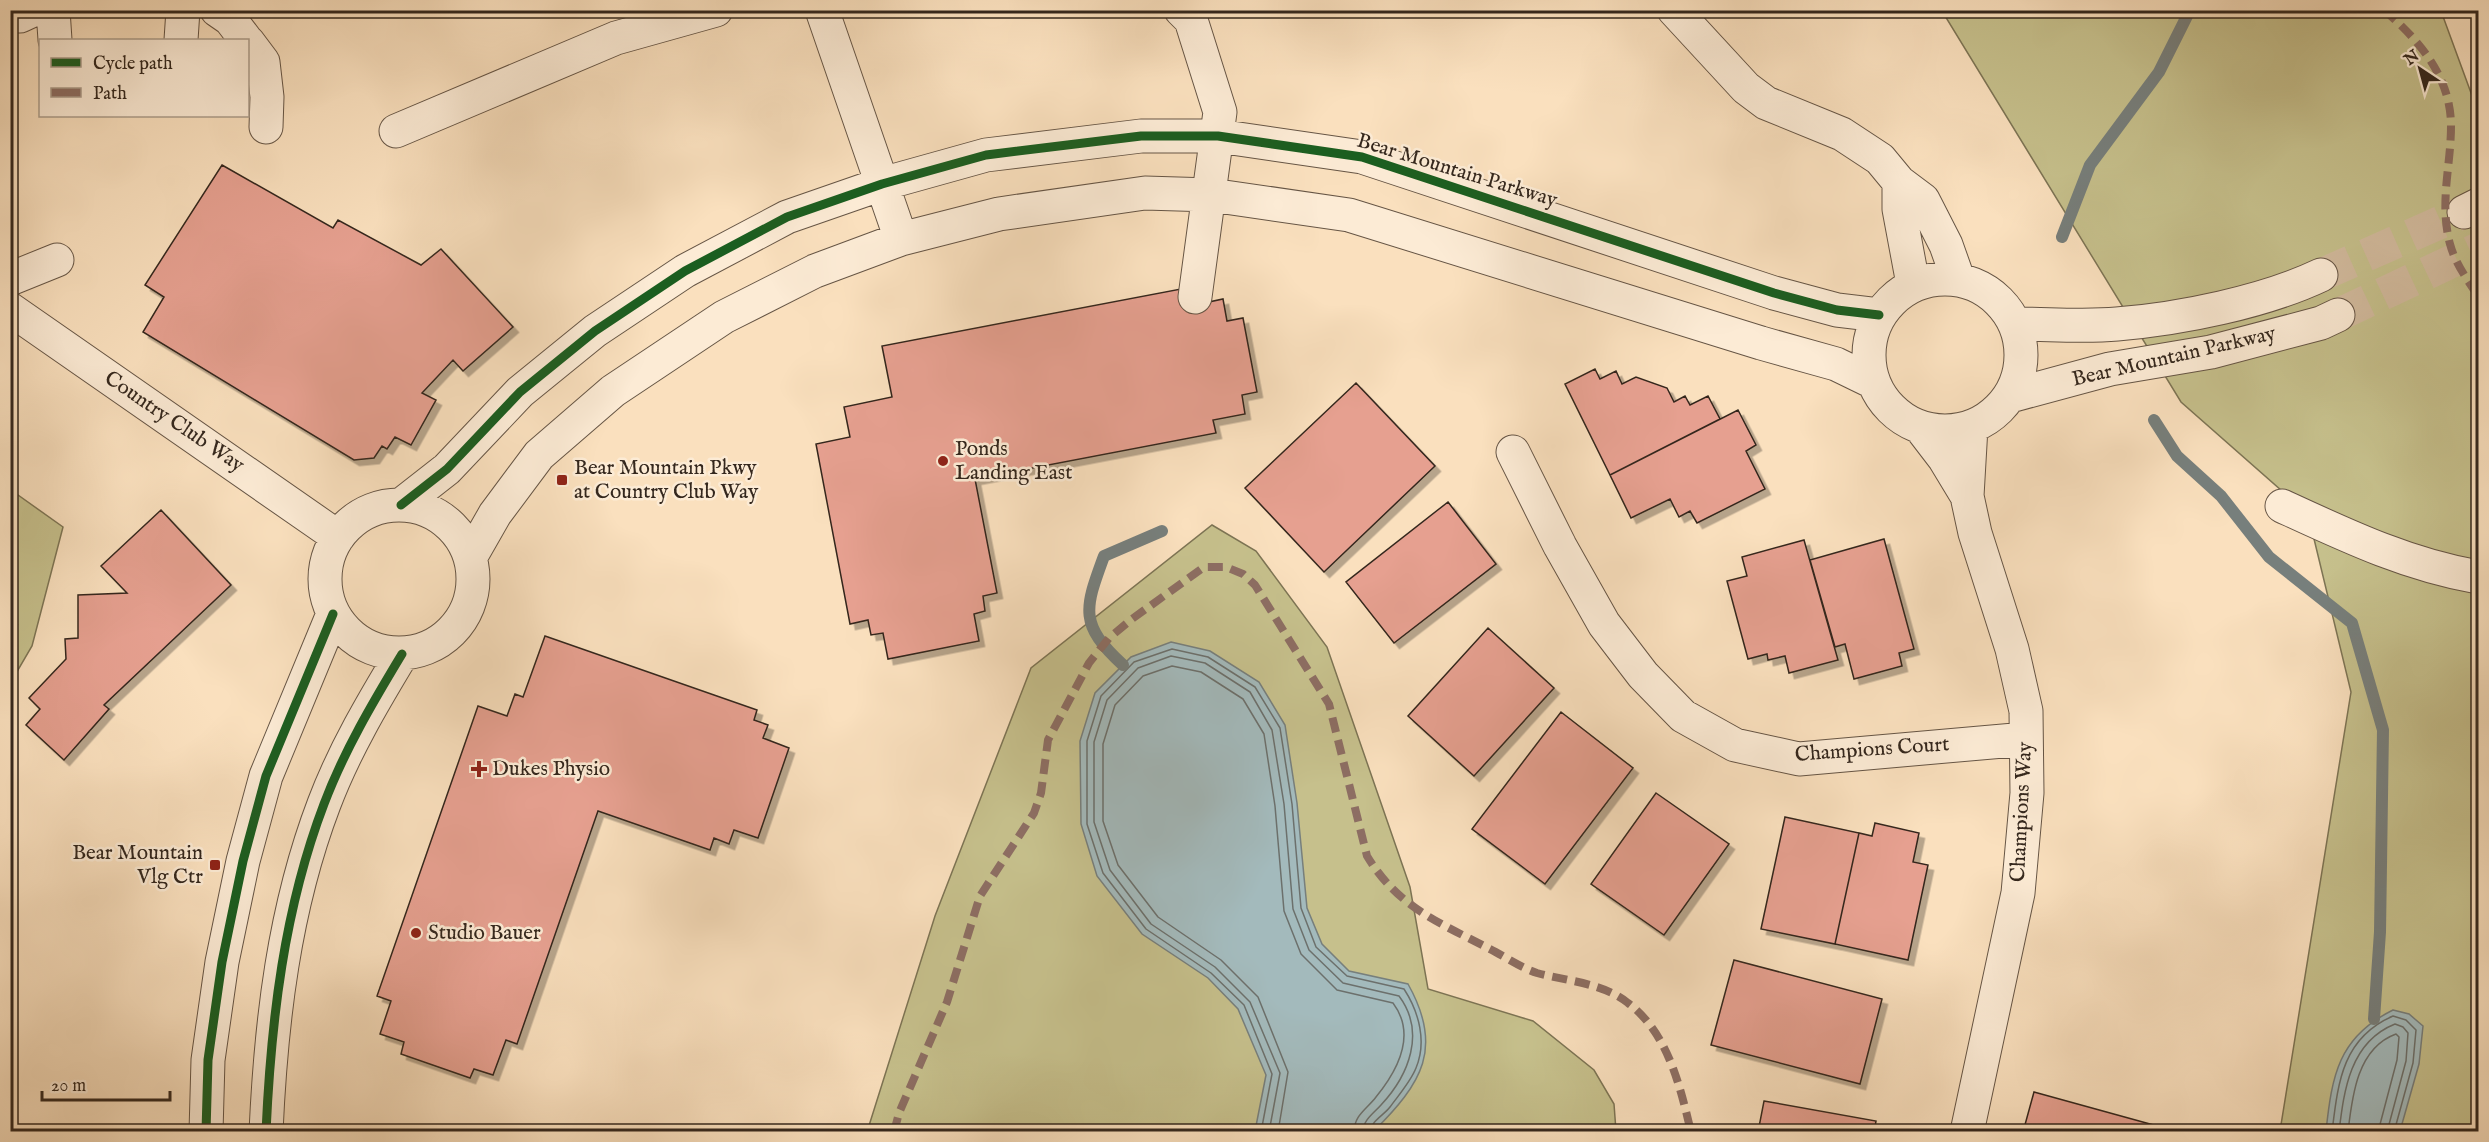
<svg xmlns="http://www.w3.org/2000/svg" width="2489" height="1142" viewBox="0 0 2489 1142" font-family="'IM FELL English',serif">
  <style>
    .green { fill: #c6c08c; stroke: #7d7454; stroke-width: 1.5 }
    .water { fill: #a3babc; stroke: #777f7c; stroke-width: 1.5 }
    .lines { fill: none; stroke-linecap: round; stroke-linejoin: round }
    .shore { stroke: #6c706c; stroke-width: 1.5 }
    .stream { stroke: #777f7c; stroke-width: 12 }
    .building { fill: #e6a090; stroke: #34271d; stroke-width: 1.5; filter: url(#shadow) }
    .minor-tunnel { stroke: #d2bb9e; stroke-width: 33; stroke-dasharray: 33 16; stroke-linecap: butt }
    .minor-casing { stroke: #665545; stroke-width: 35 }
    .minor { stroke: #fcebd5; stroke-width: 33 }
    .quiet { stroke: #8d6e63; stroke-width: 8; stroke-dasharray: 15 8; stroke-linecap: butt }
    .cycleway-casing { stroke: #fcebd5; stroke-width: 13 }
    .cycleway { stroke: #1b5e20; stroke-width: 9 }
    .poi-dot { fill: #8f2418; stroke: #fcebd5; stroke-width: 2 }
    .labels { text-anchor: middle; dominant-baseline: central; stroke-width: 5; stroke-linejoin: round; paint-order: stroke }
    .street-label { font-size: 21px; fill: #34271d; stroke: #fcebd5 }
    .poi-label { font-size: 21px; fill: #34271d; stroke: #fcebd5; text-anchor: start }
  </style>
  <defs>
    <filter id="shadow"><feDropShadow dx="5.5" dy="5.5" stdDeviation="0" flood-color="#0004"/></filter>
  </defs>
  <rect width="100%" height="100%" fill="#fae0be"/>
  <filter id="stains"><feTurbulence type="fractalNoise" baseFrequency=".00333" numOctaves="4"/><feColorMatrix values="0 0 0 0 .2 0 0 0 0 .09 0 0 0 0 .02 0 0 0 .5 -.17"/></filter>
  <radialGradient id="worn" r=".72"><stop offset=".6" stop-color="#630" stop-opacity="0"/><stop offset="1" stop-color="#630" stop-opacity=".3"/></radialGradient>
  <path class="green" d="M1942,11h499l37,101v1019h-198l71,-439 -43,-178 -127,-112z
    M11,490l52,37 -31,119 -21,36z
    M1212,525l44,26 71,96 83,240 18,102 105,32 61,49 20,34 2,27 -749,1 68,-216 96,-248z"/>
  <path class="water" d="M1171,642l39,9 49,31 26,43 12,78 10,105 15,36 27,27 59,13c36,64 14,99 -34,147h-119l11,-56 -28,-66 -30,-31 -66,-44 -45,-58 -16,-52 -1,-83 15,-48 36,-36z
    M2393,1010l16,4 14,12 -4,38 -19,67h-74c6,-55 12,-94 67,-121z"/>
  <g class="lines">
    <path class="shore" d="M1261,1132l11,-58 -28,-69 -33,-32 -65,-44 -43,-56 -16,-49v-83l14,-45 33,-34 38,-13 36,8 47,30 25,41 12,76 9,104 15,39 31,29 57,13c15,23 23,53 12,79 -5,13 -18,28 -26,39 -6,8 -19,14 -20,25
      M1269,1132l11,-59 -30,-71 -35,-35 -64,-43 -41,-54 -16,-48v-80l13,-42 31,-32 33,-12 34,7 45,29 22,38 12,74 9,105 16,41 34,33 56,13c27,36 10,79 -18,109 -8,9 -18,15 -18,27
      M1278,1132l10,-60 -30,-75 -37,-37 -63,-43 -40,-52 -15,-44v-77l12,-39 28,-29 29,-10 29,6 42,27 21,35 11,72 9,105 17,43 36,36 56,13c24,32 5,67 -17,94 -9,12 -22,18 -22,35
      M2332,1132c6,-49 10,-94 61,-116l13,4 10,10 -3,33 -19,69
      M2339,1132c5,-42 11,-90 56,-108l8,3 5,6 -2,28 -19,71
      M2348,1132c4,-35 9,-84 48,-98l3,3 -2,23 -19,72"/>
    <path class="stream" d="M2062,237l28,-72 69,-93 31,-62
      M2154,420l23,36 44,40 48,61 83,66 31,107 -3,202 -6,87
      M1123,665c-45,-41 -38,-57 -19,-109l58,-25"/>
  </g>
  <path class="building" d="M222,165l111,63 5,-8 83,45 20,-16 72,78 -50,44 -10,-11 -31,33 14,7 -25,45 -16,-8 -8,12 -5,-3 -8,12 -20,2 -211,-128 21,-35 -19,-12z
    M1186,288l4,18 33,-7 4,22 16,-3 14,74 -15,3 3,19 -32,6 3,13 -241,46 22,114 -14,3 2,15 -11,3 5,27 -91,18 -5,-26 -12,2 -3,-15 -18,4 -34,-180 34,-7 -6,-30 48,-10 -10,-51z
    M1595,369l5,10 16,-8 6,13 14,-7 31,11 7,14 11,-6 5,9 18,-9 12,23 -110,56 -45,-91z
    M1356,383l79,83 -111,106 -79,-84z
    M1738,410l18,35 -10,6 19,38 -68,34 -7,-12 -11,6 -9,-18 -39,19 -21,-43z
    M1448,502l48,62 -102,79 -48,-61z
    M161,510l70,75 -127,120 5,4 -45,51 -38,-35 14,-16 -11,-11 37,-39 -1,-20 13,-1v-43l49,-2 -26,-27z
    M1884,539l30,110 -15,4 3,13 -48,13 -9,-35 -10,3 -25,-87z
    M1804,540l34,120 -49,13 -4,-17 -17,4 -1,-6 -19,5 -21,-78 20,-5 -5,-19z
    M1488,628l66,60 -80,88 -66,-60z
    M545,636l212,74 -3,10 14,5 -5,13 26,10 -31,90 -24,-8 -5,14 -15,-6 -4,12 -112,-39 -81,233 -11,-4 -13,35 -19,-6 -4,9 -69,-24 3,-12 -24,-8 11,-33 -14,-5 101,-290 29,10 8,-22 8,3z
    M1561,712l72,56 -88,116 -73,-55z
    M1656,793l73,51 -65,91 -73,-51z
    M1785,817l74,16 -24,111 -74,-15z
    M1875,823l44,10 -6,29 15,3 -20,95 -73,-16 24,-111 13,3z
    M1734,960l148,39 -22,85 -149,-39z
    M2034,1092l145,40h-156z
    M1764,1101l112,20 -2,11h-116z"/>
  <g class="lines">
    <path class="minor-tunnel" d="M2321,275l143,-63
      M2338,315l140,-66"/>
    <g class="minor-casing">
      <path id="minor" d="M53,10l2,30
        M217,10l13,9 16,21
        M822,10l79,229
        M1181,10l10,10 29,92 -25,185
        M1674,10l72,78 20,15 76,31 38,25 19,23 24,18 23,45 12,34
        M10,16h10l13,-6
        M181,40l2,-30
        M248,42l15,20 4,35 -1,30
        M396,131l220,-93 100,-28
        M1899,182v27l14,75
        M2464,212l14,-7
        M1869 355a76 76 0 1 1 152 0a76 76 0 1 1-152 0Z
        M10,279l47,-19
        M10,309l328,228
        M2016,324c33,0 68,3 101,0 63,-5 147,-22 204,-49
        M2010,396l100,-27 101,-17 110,-29 17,-8
        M1921,428l23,30 23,38
        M1513,452l47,94 44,78 39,51 40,41 52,29 64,14 227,-20
        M401,505l46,-36 73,-77 75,-61 90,-60 102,-54 95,-33 104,-29 155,-19h77l144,21 412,136 63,17 42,5
        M325 579a74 74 0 1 1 148 0a74 74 0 1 1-148 0Z
        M2282,506c65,30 126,59 196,71
        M471,556l24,-42 44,-59 74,-64 111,-74 91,-46 86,-32 98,-25 146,-21 66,2 138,20 412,128 75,21 37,18
        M206,1132l2,-72 14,-98 21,-101 23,-85 67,-162
        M266,1132c5,-111 18,-223 58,-328 20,-53 49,-102 78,-150
        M1967,1132l51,-239 9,-100 -1,-82 -14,-62 -37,-116 -8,-37 4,-69"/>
    </g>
    <use href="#minor" class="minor"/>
    <path class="quiet" d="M2384,10c35,30 67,67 67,116 0,40 -12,77 -1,118 5,19 17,35 28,52
      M10,601l5,20 -5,22
      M894,1132l5,-19 48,-111 33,-106 54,-83 7,-20 7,-53 41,-77 20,-25 23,-19 72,-52h22l17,7 12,11 74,119 38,152c31,51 71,66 121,92 16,8 33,20 49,25 30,8 66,10 91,30 40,30 52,83 63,129"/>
    <g class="cycleway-casing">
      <path id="cycleway" d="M401,505l46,-36 73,-77 75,-61 90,-60 102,-54 95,-33 104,-29 155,-19h77l144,21 412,136 63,17 42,5
        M206,1132l2,-72 14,-98 21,-101 23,-85 67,-162
        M266,1132c5,-111 18,-223 58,-328 20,-53 49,-102 78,-150"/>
    </g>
    <use href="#cycleway" class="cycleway"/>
  </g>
  <g class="poi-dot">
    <circle cx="943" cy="461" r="6"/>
    <rect x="556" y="474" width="12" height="12" rx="3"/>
    <path d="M476 760h6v6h6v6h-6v6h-6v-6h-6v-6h6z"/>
    <rect x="209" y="859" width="12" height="12" rx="3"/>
    <circle cx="416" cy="933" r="6"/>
  </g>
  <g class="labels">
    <g class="street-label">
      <text transform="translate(1457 171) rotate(17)">Bear Mountain Parkway</text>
      <text transform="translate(2174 357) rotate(-13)">Bear Mountain Parkway</text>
      <text transform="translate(174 422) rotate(34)">Country Club Way</text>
      <text transform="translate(1872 750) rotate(-4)">Champions Court</text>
      <text transform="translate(2022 812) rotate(-87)">Champions Way</text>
    </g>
    <g class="poi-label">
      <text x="955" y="449">Ponds<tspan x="955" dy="24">Landing East</tspan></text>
      <text x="574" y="468">Bear Mountain Pkwy<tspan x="574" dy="24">at Country Club Way</tspan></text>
      <text x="492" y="769">Dukes Physio</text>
      <text x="203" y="853" text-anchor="end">Bear Mountain<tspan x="203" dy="24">Vlg Ctr</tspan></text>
      <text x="428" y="933">Studio Bauer</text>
    </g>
  </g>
  <rect width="2489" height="1142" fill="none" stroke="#fae0be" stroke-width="36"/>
  <rect x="12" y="12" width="2465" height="1118" fill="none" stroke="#34271d" stroke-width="3"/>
  <rect x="18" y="18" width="2453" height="1106" fill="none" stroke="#34271d" stroke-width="1.5"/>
  <rect x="39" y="39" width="210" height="78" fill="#fcebd5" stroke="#ac9d8b" stroke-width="1.5"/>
  <rect x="51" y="58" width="30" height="9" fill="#1b5e20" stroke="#ac9d8b" stroke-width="1.5"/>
  <text x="93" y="69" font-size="18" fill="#34271d">Cycle path</text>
  <rect x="51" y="88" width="30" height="9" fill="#8d6e63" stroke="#ac9d8b" stroke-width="1.5"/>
  <text x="93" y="99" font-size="18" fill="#34271d">Path</text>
  <g transform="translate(2420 69) rotate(324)" stroke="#fcebd5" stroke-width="4.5" paint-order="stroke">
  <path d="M0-4.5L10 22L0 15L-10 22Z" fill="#34271d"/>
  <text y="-9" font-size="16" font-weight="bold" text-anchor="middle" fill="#34271d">N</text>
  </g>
  <path d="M42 1091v9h128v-9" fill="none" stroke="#34271d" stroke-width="3"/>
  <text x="51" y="1091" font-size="18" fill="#34271d" stroke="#fcebd5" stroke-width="4.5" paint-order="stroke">20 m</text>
  <rect width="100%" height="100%" filter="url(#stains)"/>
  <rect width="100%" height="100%" fill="url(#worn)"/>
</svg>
